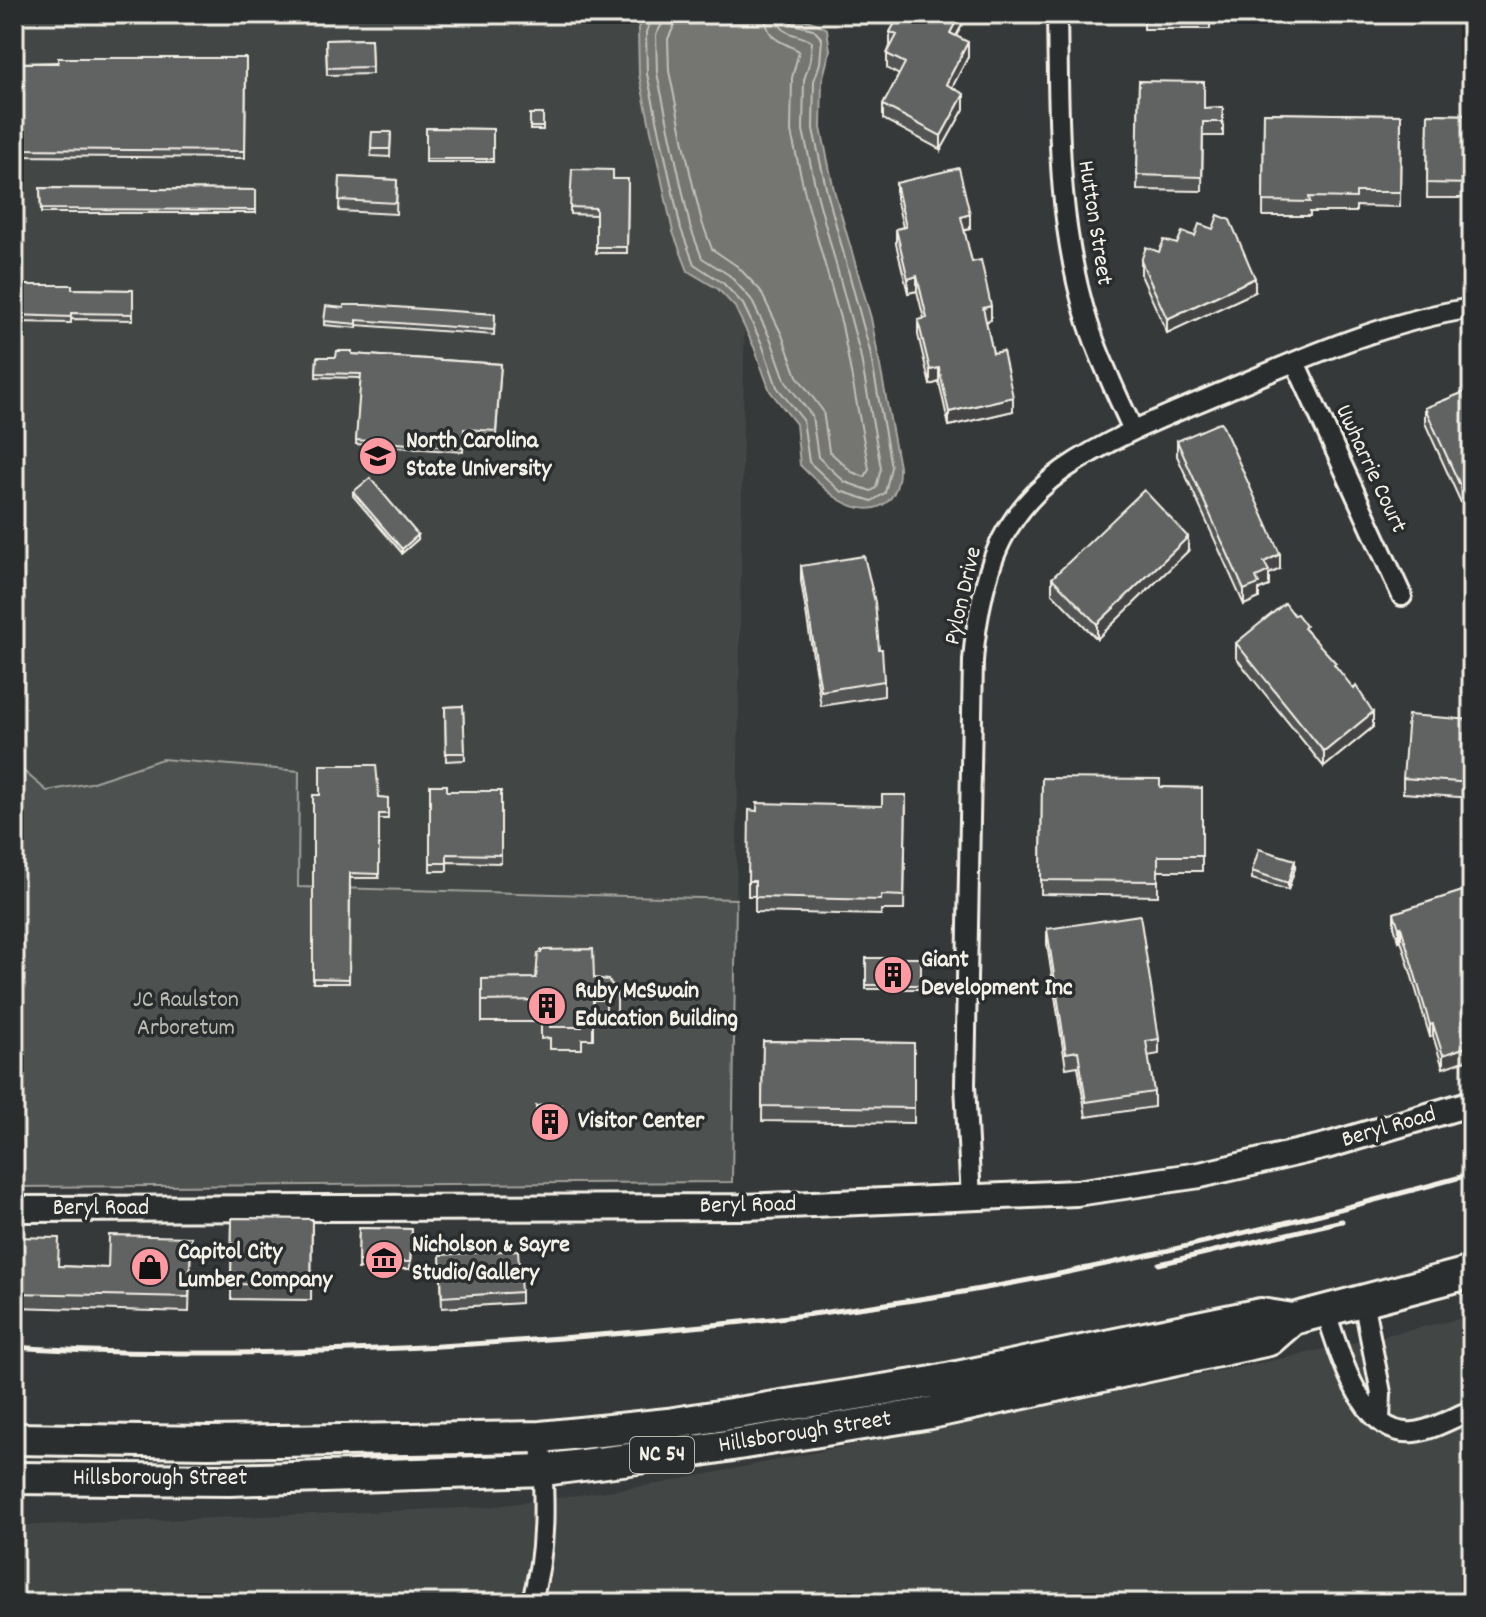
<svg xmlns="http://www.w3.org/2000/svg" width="1486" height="1617" viewBox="0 0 1486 1617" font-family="Dekko,sans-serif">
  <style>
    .built { fill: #434645 }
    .green { fill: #4e514f; stroke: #a1a19c; stroke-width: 2 }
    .water { fill: #757572; stroke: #a8a7a1; stroke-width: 2 }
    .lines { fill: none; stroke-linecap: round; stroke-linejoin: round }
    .shore { stroke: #c1bfb9; stroke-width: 2 }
    .minor-casing { stroke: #f4f1e8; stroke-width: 24 }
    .tertiary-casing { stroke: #f4f1e8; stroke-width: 30 }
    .primary-casing { stroke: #f4f1e8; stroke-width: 36 }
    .minor { stroke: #2a2d2e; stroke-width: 18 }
    .tertiary { stroke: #2a2d2e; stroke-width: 24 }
    .primary { stroke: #2a2d2e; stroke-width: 30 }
    .rail { stroke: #f4f1e8; stroke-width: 5 }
    .wall { fill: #535554; stroke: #f4f1e8; stroke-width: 2 }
    .shaded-wall { fill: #444545; stroke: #f4f1e8; stroke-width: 2 }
    .building { fill: #616362; stroke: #f4f1e8; stroke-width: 2 }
    .labels { text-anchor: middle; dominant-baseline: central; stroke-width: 7; stroke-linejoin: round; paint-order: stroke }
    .shield { fill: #2a2d2e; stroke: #b7b6b0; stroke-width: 2 }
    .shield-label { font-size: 22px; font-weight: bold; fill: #f4f1e8 }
    .street-label { font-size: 24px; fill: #f4f1e8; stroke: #2a2d2e }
    .poi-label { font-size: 24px; font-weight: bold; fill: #f4f1e8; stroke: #2a2d2e; text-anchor: start }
    .park-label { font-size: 24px; fill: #bab9b2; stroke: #2a2d2e }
  </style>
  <rect width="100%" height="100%" fill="#363939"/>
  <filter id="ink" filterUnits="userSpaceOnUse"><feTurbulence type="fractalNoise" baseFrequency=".0125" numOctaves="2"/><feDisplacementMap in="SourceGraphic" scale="16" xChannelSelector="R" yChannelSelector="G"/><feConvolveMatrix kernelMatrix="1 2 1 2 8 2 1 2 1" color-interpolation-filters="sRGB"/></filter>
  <g filter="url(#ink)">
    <path class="built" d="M14,14h735l-17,1168 -718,5z
      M1472,1316v287h-1458v-77l475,-19 169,-23 622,-125z"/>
    <path class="green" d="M162,759l137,12 -1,116 438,12 -4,283 -718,5v-424l33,28 43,-8z"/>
    <path class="water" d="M647,14c45,-1 144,-9 180,15l3,21 -8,31 -1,47 13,62 37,128 28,149c1,43 -32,53 -65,29 -12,-9 -23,-20 -34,-31l-4,-41 -26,-33 -16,-44 -19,-40 -17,-18 -30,-18 -15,-39 -34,-157 -1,-47z"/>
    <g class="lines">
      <path class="shore" d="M653,14l-7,18 1,42 34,155 13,35 29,19 20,21 19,40 15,43 26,33 6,42 31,29 32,10 13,-8 6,-26 -21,-116 -43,-159 -14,-63 1,-48 6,-18 2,-24 -9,-10 -21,-5 -5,-10
        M663,14v8l-7,13 1,38 33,153 12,32 27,17 22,24 20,41 15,42 26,34 6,41 27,25 26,9 5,-3 5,-20 -21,-115 -43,-159 -14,-64 1,-50 6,-19 2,-19c-14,-10 -33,-4 -35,-28
        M676,14l-2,12 -6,13 1,32 22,106 11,45 10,27 25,17 23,24 22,45 15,41 26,35 6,40 23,21 13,5 4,-8 -27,-144 -36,-127 -15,-66 1,-54 7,-27c-18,-11 -32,-9 -34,-37"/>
      <g class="minor-casing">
        <path id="minor" d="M1057,14c2,104 -1,208 31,309 12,37 29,72 45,107
          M1295,362l107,234
          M971,1199l-6,-114 8,-424c3,-41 13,-99 36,-134 13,-21 33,-42 54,-57 48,-33 103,-54 157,-77 83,-35 163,-71 252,-85
          M1363,1300l18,93 -1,28
          M1325,1310c14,38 35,128 89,122 19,-2 40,-15 58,-22
          M531,1603c17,-54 13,-110 10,-166"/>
      </g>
      <g class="tertiary-casing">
        <path id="tertiary" d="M14,1209l729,-2 333,-14 124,-18 126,-29 146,-43"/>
      </g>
      <g class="primary-casing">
        <path id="primary" d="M14,1439l194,3 333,-5 127,-13 265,-42 328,-68 32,5 179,-47
          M14,1478l215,2 314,-10 158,-20 230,-37 338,-73 24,-21"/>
      </g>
      <use href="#minor" class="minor"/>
      <use href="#tertiary" class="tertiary"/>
      <use href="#primary" class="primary"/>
      <path class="rail" d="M1159,1264l183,-43
        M14,1347c162,11 327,6 489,-5 184,-12 370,-30 551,-67 141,-29 280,-63 418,-101"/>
    </g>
    <path class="wall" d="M891,14h77l-12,22 12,21 -16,30 12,22 -23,41 -58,-31v-14l16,-30 -12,-7v-14l3,-8v-14l7,-12 -6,-3z
      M1144,14h66v15h-66z
      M371,39l1,35 -45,1 -1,-35z
      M246,58l-1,100 -229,-2v-7h-2v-86z
      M1139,81l65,27 19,-1v29h-20l-1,55 -65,-1z
      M1264,113l137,2 -1,92 -44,-1v6h-46v4h-47z
      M530,114h13v16h-13z
      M1428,114l44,1v88h-2v-5h-43z
      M426,128l67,1v33h-67z
      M372,132h19l-1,25 -19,-1z
      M340,177l57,3 -1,34 -57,-3z
      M613,179h15l-1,74h-31v-38l-26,-1v-7z
      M896,183l74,46 -6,2 8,31 19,58 -5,2 7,31 20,58 -64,15 -10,-44 -9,3 -12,-50v-15l6,-1 -7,-28 -9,2 -12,-49v-15l7,-2 -7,-29z
      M40,188l216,2v23h-215z
      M1141,261l114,31 -88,41 -26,-58z
      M14,285l58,4 61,1v30l-62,-1v4l-57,-1z
      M344,308l151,6 -1,21 -137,-10v3l-33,-3v-4z
      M352,354l149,10 -5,71 -32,-3 -1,20 -107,-8 5,-66 -45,-1 1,-20h19z
      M1472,389v138l-47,-104v-15z
      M1177,441l103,128 -11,5v12l-10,4v8l-15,7 -67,-149z
      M353,492l65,47 -16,14 -49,-57z
      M1188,551l-91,88 -45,-46v-15z
      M801,566l78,83 5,32v15l-63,10 -20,-125z
      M1306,630l30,37 37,60 -49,40 -88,-109v-15z
      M463,706l2,54 -19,1 -1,-54z
      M1472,720v78l-69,-5v-15z
      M1042,778l118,9 42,1v83h-44v25l-117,-2z
      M430,785l17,6h54v72l-54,-1v9h-17z
      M313,795l75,3v21h-9v59h-29l-1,105h-36z
      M906,795l-2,115h-23v5l-126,-3v-16h-7v-15l134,-75z
      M1295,868l-7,22 -36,-11v-8z
      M1472,888l-29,180 -10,-32 -3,1 -29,-97 -2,1 -5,-15v-13z
      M1047,929l112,110v15l-11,2 6,36v15l-68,10 -8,-51 -12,2 -19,-124z
      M866,958h55v31h-55z
      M594,978l23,33 -11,10 -13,1v17h-11v10h-32v-11l-9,1v-17h-59v-43z
      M763,1041l151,2v80l-152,-2z
      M562,1105l1,26 -26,1 -1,-26z
      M232,1218l80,1 -1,81 -80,-1z
      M359,1228l53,1 -2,40h-52z
      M14,1237l45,29 49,2 83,-31 -2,75 -175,-5z
      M440,1255l81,37v11l-79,5z"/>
    <path class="shaded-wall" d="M960,14h8l-18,33v-14z
      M968,42v15l-22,42v-15z
      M964,94v15l-23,41v-14z
      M970,214v15l-9,2v-14z
      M917,276v15l-9,2v-14z
      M1255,278v14l-88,41v-14z
      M991,306v14l-8,2v-14z
      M939,368v14l-9,3v-15z
      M1013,397v14l-64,15v-14z
      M418,535v4l-16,14v-4z
      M1188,537v14l-91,88v-15z
      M1280,554v15l-11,5v12l-10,4v8l-15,7v-15l12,-13 8,-15z
      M1373,712v15l-49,40v-15z
      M1295,860v8l-7,22v-7z
      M1401,927v13l-2,1v-13z
      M617,990v21l-11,10v-21z
      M1433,1024v12l-3,1v-12z
      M1472,1045v13l-29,10v-13z"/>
    <path class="building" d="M900,14h60l-10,19 18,9 -22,42 18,10 -23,42 -58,-31 22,-42 -18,-9 10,-19 -7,-3z
      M1144,14h66v1h-66z
      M371,39l1,28 -45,1 -1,-28z
      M58,58h188l-1,93 -229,-2v-7h-2v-79h44z
      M1139,81l65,1v26l19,-1v15h-20l-1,55 -65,-2z
      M1264,113l137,2 -1,77h-44v6l-47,-1 1,5 -47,-1z
      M530,114h13v13h-13z
      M1428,114l44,1v73h-2v-4l-43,-1z
      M426,128l67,1v30h-67z
      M372,132h19l-1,17h-19z
      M959,168l11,46 -9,3 11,45 9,-2 10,46 -8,2 10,45 10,-2 10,46 -64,15 -10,-44 -9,2 -12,-50 9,-2 -10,-42 -9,3 -12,-50 10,-2 -10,-44z
      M572,169l41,1v9h15l-1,68h-31v-39l-26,-1z
      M340,177l57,3 -1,23 -57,-3z
      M40,188l216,2v20l-215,-1z
      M1218,215l12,5 25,58 -88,41 -26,-58 5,-14 13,5 5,-12 13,4 5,-12 13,4 4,-12 14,5z
      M14,285h58v4l61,1v24l-62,-1v4l-57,-2z
      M344,305h22l129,9 -1,16 -137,-10v4l-33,-3 2,-15 18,2z
      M337,351h15v3l149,10 -5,67 -32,-2 -1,19 -107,-8 5,-66 -45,-1 1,-16h19z
      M1472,389v123l-47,-104z
      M1221,422l59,132 -16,8 5,9 -13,6 3,7 -15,6 -67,-149z
      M370,478l48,57 -16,14 -49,-57z
      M1144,490l44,47 -91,87 -45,-46z
      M864,556l11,46 4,47h3l2,32 -63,10 -20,-125z
      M1285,603l9,12 3,-1 9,12 -2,2 32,35 -2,1 20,25 2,-3 17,26 -49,40 -88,-109z
      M463,706l2,47h-19l-1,-46z
      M1408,715l64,5v63l-69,-5z
      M320,765h56l3,32 9,1v16h-9v60l-29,-1 -1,106 -36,-1v-183h7z
      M1042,778l118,1v8l42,1v68h-44v25l-117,-1z
      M430,785h17v6h54v64l-54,-1v9h-17z
      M882,795h24l-2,101 -23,-1v5l-126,-3v-16h-7l1,-71 8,1v-8l125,3z
      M1259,849l36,11 -7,23 -36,-12z
      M1472,888v157l-29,10 -10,-31 -3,1 -29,-98 -2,1 -5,-15z
      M1140,915l19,124 -13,2 8,51 -68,10 -8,-51 -12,2 -19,-124z
      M593,949l1,29 14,2 9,10 -11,10h-13v17h-11v10h-32l1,-10h-10v-17l-59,1v-22l54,-1 2,-25h3v-3z
      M866,958h55v27h-55z
      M763,1041l151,2v65l-152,-2z
      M562,1105l1,19 -26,1 -1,-19z
      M232,1218l80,1 -1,66 -80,-1z
      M359,1228l53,1 -2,33 -52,-1z
      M109,1235l82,2 -2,60 -175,-4v-56l45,1 -1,28 50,2z
      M518,1250l3,42 -79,5 -2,-42z"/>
  </g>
  <defs>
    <g id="university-disc" transform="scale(2)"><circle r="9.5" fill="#ff9aa2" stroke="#2a2d2e"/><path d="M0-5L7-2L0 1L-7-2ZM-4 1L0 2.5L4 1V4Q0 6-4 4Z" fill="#111"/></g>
    <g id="building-disc" transform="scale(2)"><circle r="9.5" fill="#ff9aa2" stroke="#2a2d2e"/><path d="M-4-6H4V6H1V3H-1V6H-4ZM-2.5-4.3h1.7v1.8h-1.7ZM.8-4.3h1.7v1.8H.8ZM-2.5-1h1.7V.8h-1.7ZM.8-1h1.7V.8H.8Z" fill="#111"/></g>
    <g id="museum-disc" transform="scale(2)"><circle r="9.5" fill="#ff9aa2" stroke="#2a2d2e"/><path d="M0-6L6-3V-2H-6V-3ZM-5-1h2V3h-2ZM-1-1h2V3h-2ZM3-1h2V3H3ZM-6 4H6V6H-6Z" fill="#111"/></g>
    <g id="shop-disc" transform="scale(2)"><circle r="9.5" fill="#ff9aa2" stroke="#2a2d2e"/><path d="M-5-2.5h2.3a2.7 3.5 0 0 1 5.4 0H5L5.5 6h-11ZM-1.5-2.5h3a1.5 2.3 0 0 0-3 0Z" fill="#111"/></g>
  </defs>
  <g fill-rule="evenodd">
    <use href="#university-disc" x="378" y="456"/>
    <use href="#building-disc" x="893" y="975"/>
    <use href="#building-disc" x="547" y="1006"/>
    <use href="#building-disc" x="550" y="1122"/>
    <use href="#museum-disc" x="384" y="1260"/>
    <use href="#shop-disc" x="150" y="1267"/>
  </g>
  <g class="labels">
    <rect class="shield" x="630" y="1437" width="64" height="36" rx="6"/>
    <g class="shield-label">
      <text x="662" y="1455">NC 54</text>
    </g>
    <g class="street-label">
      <text transform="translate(1094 223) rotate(81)">Hutton Street</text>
      <text transform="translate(1370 469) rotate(65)">Uwharrie Court</text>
      <text transform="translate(964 596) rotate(-77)">Pylon Drive</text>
      <text transform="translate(1389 1128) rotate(-16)">Beryl Road</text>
      <text transform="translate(748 1206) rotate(-1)">Beryl Road</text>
      <text x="101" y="1209">Beryl Road</text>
      <text transform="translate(805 1433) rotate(-9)">Hillsborough Street</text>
      <text x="160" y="1479">Hillsborough Street</text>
    </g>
    <g class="poi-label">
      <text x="406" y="442">North Carolina<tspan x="406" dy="28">State University</tspan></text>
      <text x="921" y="961">Giant<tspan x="921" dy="28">Development Inc</tspan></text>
      <text x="575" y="992">Ruby McSwain<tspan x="575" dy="28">Education Building</tspan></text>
      <text x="578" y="1122">Visitor Center</text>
      <text x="412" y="1246">Nicholson &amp; Sayre<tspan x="412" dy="28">Studio/Gallery</tspan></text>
      <text x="178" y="1253">Capitol City<tspan x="178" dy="28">Lumber Company</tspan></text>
    </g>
    <g class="park-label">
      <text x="186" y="1001">JC Raulston<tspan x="186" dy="28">Arboretum</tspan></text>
    </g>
  </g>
  <rect width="1486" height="1617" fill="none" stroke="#2a2d2e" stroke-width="48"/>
  <rect x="24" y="24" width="1438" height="1569" fill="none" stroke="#f4f1e8" stroke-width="3" filter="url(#ink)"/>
</svg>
